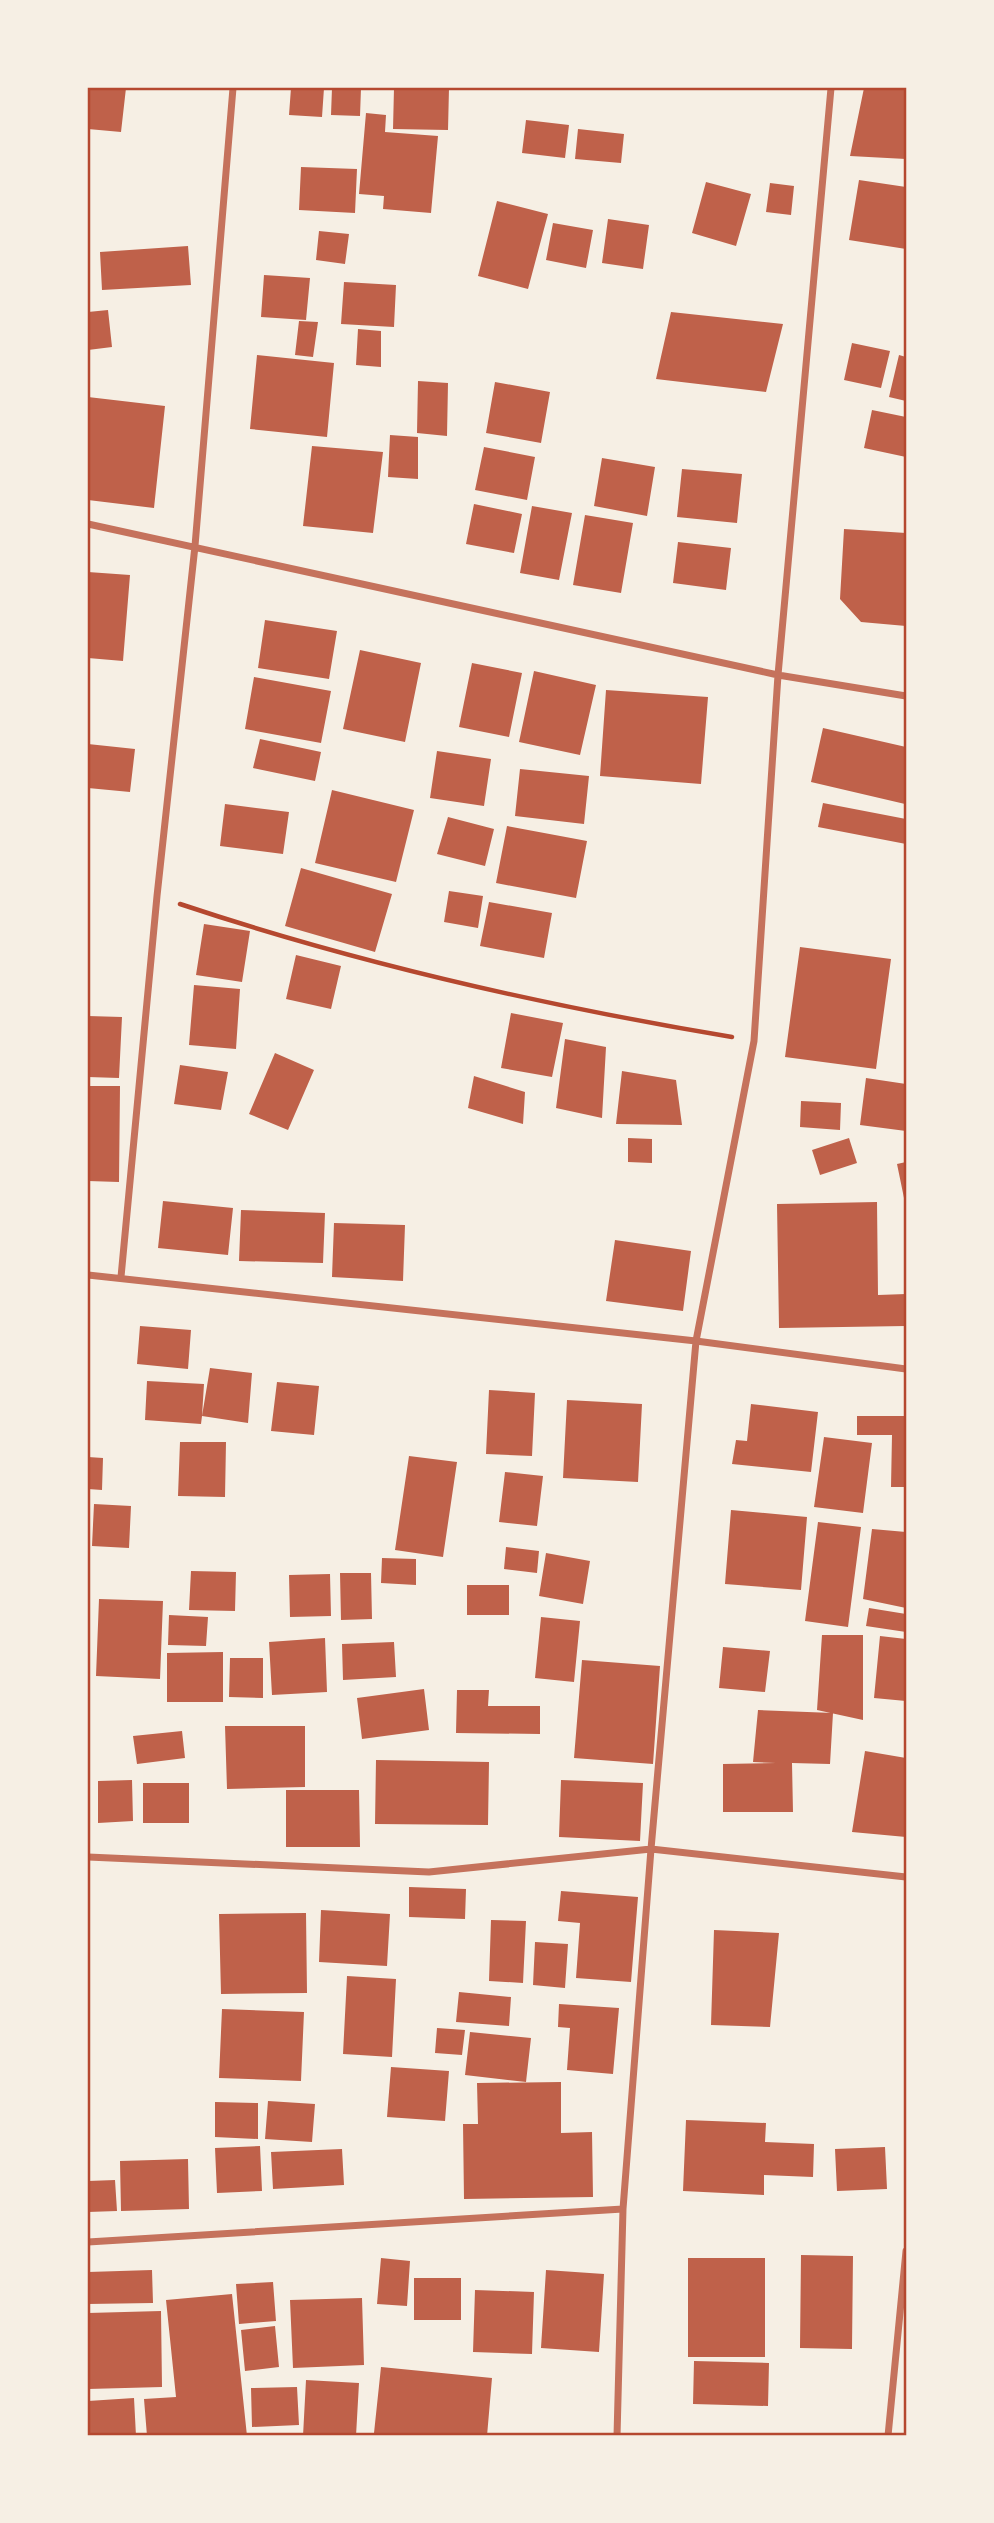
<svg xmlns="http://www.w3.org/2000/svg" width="994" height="2523" viewBox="0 0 994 2523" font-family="'Noto Sans',sans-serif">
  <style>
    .building { fill: #bf614a }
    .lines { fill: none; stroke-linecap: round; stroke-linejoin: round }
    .path { stroke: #b5482f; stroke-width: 4.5 }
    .minor { stroke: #c5725c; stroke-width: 7 }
    .neatline { fill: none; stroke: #b5482f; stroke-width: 2.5 }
  </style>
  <rect width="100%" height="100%" fill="#f6efe4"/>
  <path class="building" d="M88,88h38l-5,44 -33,-3z
    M291,88h33l-2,29 -33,-2z
    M332,88h29l-1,28 -29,-1z
    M394,88h55l-1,42 -55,-1z
    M864,88h42v71l-56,-3z
    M366,113l20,2 -1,17 53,4 -7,77 -48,-4 1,-13 -25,-2z
    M526,120l43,5 -4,33 -43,-5z
    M578,129l46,5 -3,29 -46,-4z
    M301,167l56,2 -2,44 -56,-3z
    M859,180l47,7v62l-57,-9z
    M706,182l45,12 -15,52 -44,-13z
    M770,183l24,3 -3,29 -25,-3z
    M497,201l51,13 -20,75 -50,-13z
    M608,219l41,6 -6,44 -41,-6z
    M553,223l40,7 -7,38 -40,-8z
    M319,231l30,3 -4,30 -29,-4z
    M188,246l3,39 -89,5 -2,-38z
    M264,275l46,3 -4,42 -45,-3z
    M344,282l52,3 -2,42 -53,-3z
    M108,310l4,37 -24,3v-38z
    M671,312l112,12 -17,68 -110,-13z
    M299,321l19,1 -5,35 -18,-2z
    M358,329l23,2v36l-25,-2z
    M852,343l38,8 -9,37 -37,-8z
    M257,355l77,8 -7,74 -77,-8z
    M899,355l7,2v44l-17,-4z
    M418,381l30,2 -1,53 -30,-3z
    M495,382l55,10 -9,51 -55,-10z
    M88,397l77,9 -11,102 -66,-8z
    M872,410l34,7v40l-42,-9z
    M390,435l28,2v42l-30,-2z
    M312,446l71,6 -10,81 -70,-7z
    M484,447l51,10 -8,43 -52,-10z
    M602,458l53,9 -8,49 -53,-10z
    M682,469l60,5 -5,49 -60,-6z
    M474,504l48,10 -8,39 -48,-9z
    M532,506l40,7 -13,67 -39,-7z
    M585,515l48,8 -12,70 -48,-8z
    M844,529l62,4v93l-45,-4 -21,-23z
    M678,542l53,6 -5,42 -53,-7z
    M88,572l42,3 -7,86 -35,-3z
    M265,620l72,11 -8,48 -71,-11z
    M360,650l61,13 -16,79 -62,-13z
    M472,663l50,10 -13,64 -50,-10z
    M534,671l62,14 -16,70 -61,-13z
    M254,677l77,14 -10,52 -76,-14z
    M606,690l102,7 -7,87 -101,-8z
    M823,728l83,19 -1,57 -94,-22z
    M260,739l61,13 -6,29 -62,-13z
    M88,744l47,5 -5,43 -42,-4z
    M437,751l54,8 -7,47 -54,-8z
    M520,769l69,7 -5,48 -69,-8z
    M332,790l82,20 -18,72 -81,-19z
    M823,803l83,16v25l-88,-17z
    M225,804l64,8 -6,42 -63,-8z
    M448,817l46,12 -9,37 -48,-12z
    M507,826l80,15 -11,57 -80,-15z
    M301,868l91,26 -17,58 -90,-26z
    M449,891l34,5 -5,32 -34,-6z
    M489,902l63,11 -8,45 -64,-12z
    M204,924l46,7 -8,51 -46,-7z
    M800,947l91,12 -15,110 -91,-12z
    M296,955l45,11 -10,43 -45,-10z
    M194,985l46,4 -4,60 -47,-4z
    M511,1013l52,10 -11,54 -51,-9z
    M88,1016l34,1 -3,61 -31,-1z
    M565,1039l41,8 -4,71 -46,-10z
    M275,1053l39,17 -26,60 -39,-16z
    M180,1065l48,7 -7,38 -47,-6z
    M622,1071l54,9 6,45 -66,-1z
    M474,1076l51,16 -2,32 -55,-16z
    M866,1078l40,6v47l-46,-6z
    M88,1086h32l-1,96 -31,-1z
    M801,1101l40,2 -1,27 -40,-3z
    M628,1138l24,1v24l-24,-1z
    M849,1138l8,25 -37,12 -8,-25z
    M906,1162v36h-2l-7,-34z
    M163,1201l70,7 -5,47 -70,-7z
    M877,1202l1,93 28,-1v32l-127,2 -2,-124z
    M241,1210l84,3 -2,50 -84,-2z
    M334,1223l71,2 -2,56 -71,-4z
    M615,1240l76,11 -8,60 -77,-10z
    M140,1326l51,4 -3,39 -51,-5z
    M210,1368l42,5 -4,50 -46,-7 -1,8 -56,-4 2,-39 57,3 -2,32z
    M277,1382l42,4 -5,49 -43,-4z
    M489,1390l46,3 -3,63 -46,-2z
    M567,1400l75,4 -4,78 -75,-4z
    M751,1404l67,8 -7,60 -79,-8 4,-24 11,1z
    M857,1416h49v71h-15l1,-52h-35z
    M824,1437l48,6 -9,70 -49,-6z
    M180,1442h46l-1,55 -47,-1z
    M409,1456l48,6 -14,95 -48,-7z
    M88,1457l15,1 -1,32 -14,-1z
    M505,1472l38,4 -6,50 -38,-4z
    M94,1504l37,2 -2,42 -37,-2z
    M731,1510l76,7 -6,73 -76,-6z
    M818,1522l43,5 -13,100 -43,-6z
    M872,1529l34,3v76l-43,-9z
    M506,1547l33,4 -2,22 -33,-4z
    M546,1553l44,8 -7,43 -44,-8z
    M382,1558l34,1v26l-35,-2z
    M191,1571l45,1 -1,39 -46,-1z
    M340,1573h31l1,46 -31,1z
    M330,1574l1,42 -41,1 -1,-42z
    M467,1585h42v30h-42z
    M99,1599l64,2 -3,78 -64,-3z
    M869,1608l37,6v18l-40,-6z
    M169,1615l39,2 -2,29 -38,-1z
    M541,1617l39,4 -6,61 -39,-4z
    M822,1635h41v85l-46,-10z
    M880,1636l26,3v62l-32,-3z
    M325,1638l2,54 -55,3 -3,-53z
    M394,1642l2,35 -53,3 -1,-36z
    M723,1647l47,4 -5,41 -46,-4z
    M223,1652v50h-56v-49z
    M230,1658h33v40l-34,-1z
    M582,1660l78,6 -7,98 -79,-6z
    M424,1689l5,41 -67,9 -5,-41z
    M457,1690h32l-1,16h52v28l-84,-1z
    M758,1710l75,3 -3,51 -38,-1 1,49h-70v-48l53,-1 -23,-1z
    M225,1726h80v61l-78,2z
    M182,1731l3,27 -48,6 -4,-28z
    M865,1751l41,7v79l-54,-5z
    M376,1760l113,2 -1,63 -113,-1z
    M132,1780l1,41 -35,2v-42z
    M561,1780l82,3 -3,58 -81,-4z
    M143,1783h46v40h-46z
    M286,1790h73l1,57h-74z
    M409,1887l57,2 -1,30 -56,-2z
    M561,1891l77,6 -7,85 -55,-4 4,-55 -22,-2z
    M321,1910l69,4 -3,52 -68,-4z
    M306,1913l1,80 -86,1 -2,-80z
    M491,1920l35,1 -3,62 -34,-2z
    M714,1930l65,3 -9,94 -59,-2z
    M535,1942l33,2 -3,44 -32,-3z
    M347,1976l49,3 -4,78 -49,-3z
    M459,1992l52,5 -2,29 -53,-4z
    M559,2004l60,4 -6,66 -46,-4 3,-42 -12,-1z
    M222,2009l82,3 -3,69 -82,-3z
    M437,2028l28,2 -3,25 -27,-2z
    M470,2032l61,6 -5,44 -61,-7z
    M391,2067l58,4 -4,50 -58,-4z
    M561,2082v51l31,-1 1,65 -129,2 -1,-75h15l-1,-41z
    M268,2101l47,3 -3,38 -47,-3z
    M215,2102l43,1v36l-43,-2z
    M686,2120l80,3 -1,19 49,2 -1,33 -49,-2v20l-81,-4z
    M260,2146l2,45 -45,2 -2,-45z
    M885,2147l2,42 -50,2 -2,-42z
    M342,2149l2,36 -71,4 -2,-37z
    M188,2159l1,50 -68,2 -1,-50z
    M115,2180l2,31 -29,1v-31z
    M801,2255l52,1 -1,93 -52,-1z
    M381,2258l29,3 -3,45 -30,-2z
    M688,2258h77v99h-77z
    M152,2270l1,33 -65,1v-32z
    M546,2270l58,4 -5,78 -58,-4z
    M414,2278h47v42h-47z
    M273,2282l3,39 -37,3 -3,-40z
    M475,2290l59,2 -2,62 -59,-2z
    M232,2294l15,142h-100l-3,-37 32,-2 -10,-97z
    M362,2298l2,67 -71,3 -3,-68z
    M161,2311l1,76 -74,2v-76z
    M275,2326l4,41 -34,4 -4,-41z
    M694,2361l75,2 -1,43 -75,-2z
    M381,2367l111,11 -5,58 -113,-3z
    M306,2380l53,3 -3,53h-53z
    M297,2387l2,38 -47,2 -1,-39z
    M134,2398l2,38h-48v-35z"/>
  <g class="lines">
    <path class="path" d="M180,904c180,60 366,102 552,133"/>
    <path class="minor" d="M88,524l690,151 128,21
      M88,1275l608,66 210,28
      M121,1277l36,-381 38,-350 38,-458
      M88,1857l341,15 222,-23 255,28
      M88,2242l535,-33
      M617,2436l6,-227 28,-360 45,-508 58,-300 24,-366 53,-587
      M888,2436l18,-185"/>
  </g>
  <rect width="994" height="2523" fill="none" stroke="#f6efe4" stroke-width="178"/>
  <rect x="89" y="89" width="816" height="2345" class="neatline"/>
</svg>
